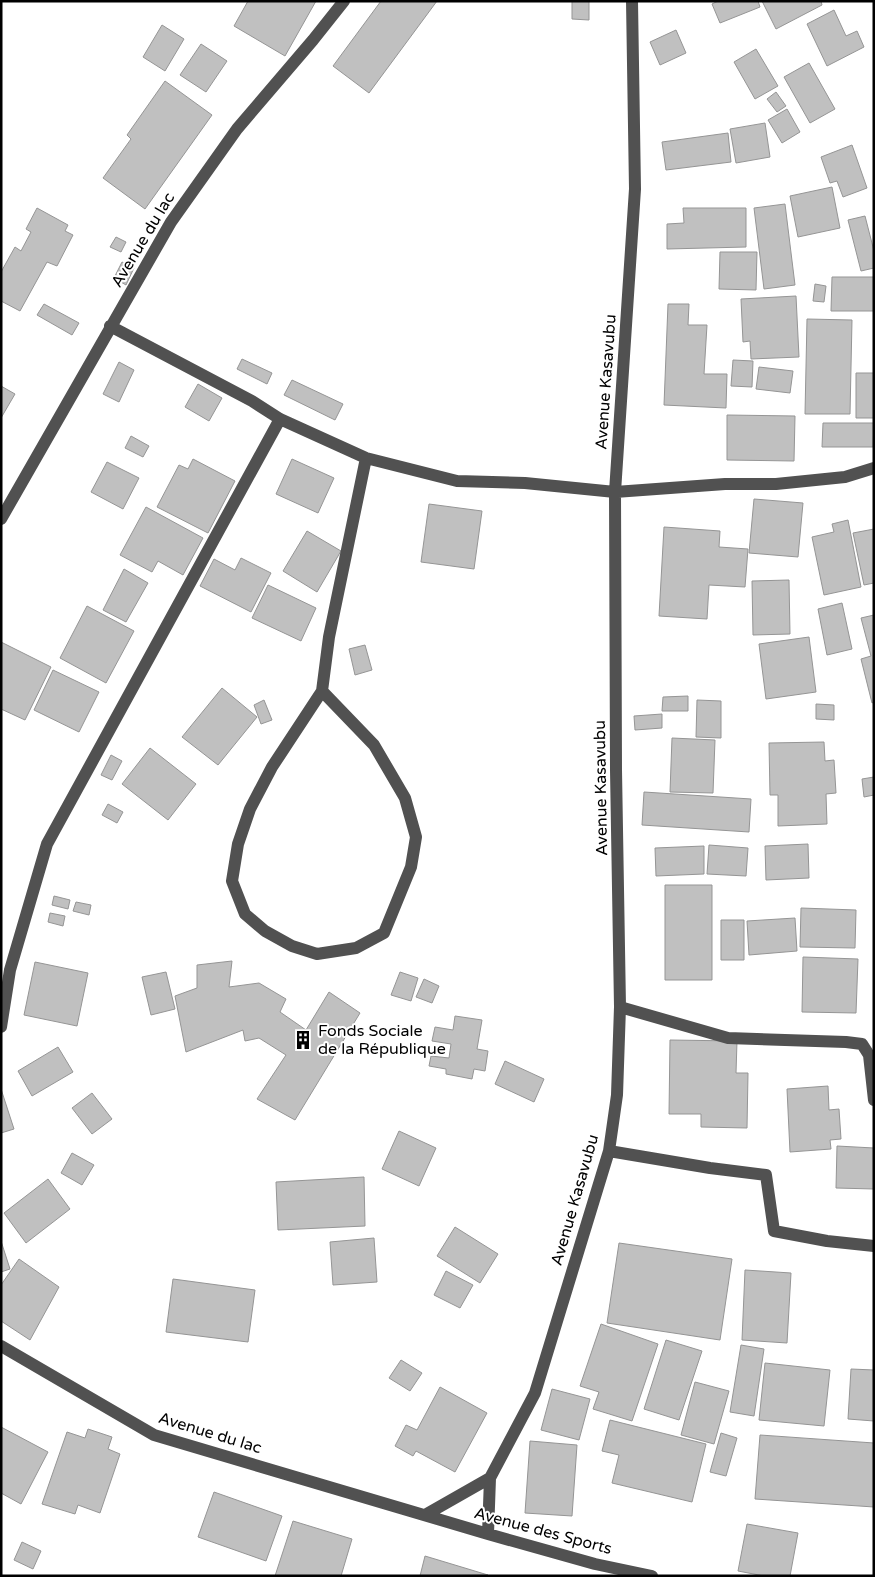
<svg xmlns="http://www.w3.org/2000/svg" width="875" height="1577" viewBox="0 0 875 1577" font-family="'Varela Round',sans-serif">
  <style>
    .building { fill: #c0c0c0; stroke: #959595 }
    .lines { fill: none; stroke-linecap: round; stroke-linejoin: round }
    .minor { stroke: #515151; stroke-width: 12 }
    .labels { text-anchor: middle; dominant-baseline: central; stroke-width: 4; stroke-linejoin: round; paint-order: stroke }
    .street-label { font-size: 16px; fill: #000; stroke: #fff }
    .poi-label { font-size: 16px; fill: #000; stroke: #fff; text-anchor: start }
  </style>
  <rect width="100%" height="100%" fill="#fff"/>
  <path class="building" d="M248,1h68l-31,55 -51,-30z
    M381,1h56l-68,92 -36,-27z
    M572,1h17v19l-17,-1z
    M718,1h40l2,6 -40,16 -8,-19z
    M762,1h59l1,4 -46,24z
    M834,10l12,26 11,-5 7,16 -37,19 -20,-42z
    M162,25l22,14 -19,32 -22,-14z
    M676,30l10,23 -26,12 -10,-23z
    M201,44l26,17 -21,31 -26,-17z
    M756,49l22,37 -23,13 -21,-37z
    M809,63l26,46 -25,14 -26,-46z
    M165,81l47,34 -67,94 -42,-31 28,-39 -4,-4z
    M776,92l10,14 -9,6 -10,-13z
    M787,109l13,23 -18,11 -14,-23z
    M765,123l5,34 -34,6 -6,-34z
    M728,133l3,29 -65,8 -4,-28z
    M852,145l15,43 -24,9 -6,-16 -7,2 -9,-26z
    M832,187l8,41 -42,9 -8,-41z
    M785,204l10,81 -31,4 -10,-81z
    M37,208l31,17 -3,6 8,4 -16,31 -10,-4 -27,49 -19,-10v-29l14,-25 6,4 10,-19 -5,-3z
    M683,208h63v39l-79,2v-25l17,-1z
    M865,216l9,35v17l-13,3 -13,-51z
    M116,237l10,5 -5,10 -11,-5z
    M720,252h37l-1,38 -37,-1z
    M122,262l12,6 -8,17 -12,-7z
    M832,277h42v34h-43z
    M815,284l11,2 -2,16 -11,-1z
    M796,296l3,61 -48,2 -1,-18 -7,1 -2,-43z
    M44,304l35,19 -7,12 -35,-20z
    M668,304h21l-1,21h19l-3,49h23l-1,34 -62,-3z
    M807,319l45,1 -2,94h-45z
    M242,359l30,14 -5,11 -30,-15z
    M733,360l20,1 -1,26 -21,-1z
    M119,362l15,8 -15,32 -16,-8z
    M759,367l34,4 -3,22 -34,-4z
    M856,373h18v45h-18z
    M292,380l51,24 -8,16 -51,-25z
    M198,384l24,14 -13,23 -24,-14z
    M1,386l14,8 -14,24z
    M727,415l68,1 -1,45 -67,-1z
    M823,423h51l-1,24h-51z
    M131,436l18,10 -6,11 -18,-9z
    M193,459l42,22 -27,52 -51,-26 22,-42 9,4z
    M292,459l42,19 -16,35 -42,-19z
    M107,462l32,16 -16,31 -32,-17z
    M754,499l49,4 -5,54 -49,-4z
    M429,504l53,7 -8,58 -53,-7z
    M146,507l57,31 -20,37 -25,-14 -6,11 -32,-17z
    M848,520l13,67 -37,8 -12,-58 22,-5 -2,-8z
    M664,527l56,4 -1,16 29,2 -3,38 -36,-2 -2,34 -48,-3z
    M874,529v54l-10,2 -11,-52z
    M307,531l34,20 -24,41 -34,-21z
    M241,558l30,15 -20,39 -51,-26 14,-27 21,11z
    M124,569l24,14 -22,39 -23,-12z
    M789,580l1,54 -37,1 -1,-54z
    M268,585l48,23 -15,33 -49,-23z
    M842,603l10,46 -25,6 -9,-46z
    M87,606l47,25 -28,52 -46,-25z
    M874,615v87l-2,1 -11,-44 10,-3 -10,-38z
    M809,637l7,55 -50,7 -7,-55z
    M1,642l50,25 -26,53 -24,-11z
    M365,645l7,25 -17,5 -6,-26z
    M53,670l46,22 -20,40 -45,-22z
    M222,688l35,29 -39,48 -36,-28z
    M688,696v15h-26l1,-14z
    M264,700l8,20 -11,4 -7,-19z
    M697,700l24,1v37l-25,-1z
    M816,704l18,1v15l-18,-1z
    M662,714v14l-27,2 -1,-14z
    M672,738l43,2 -2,53 -43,-1z
    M824,742l1,19 9,-1 2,33 -10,1 1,30 -49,2v-31h-8l-1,-52z
    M150,748l46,36 -28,36 -46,-36z
    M111,755l11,6 -10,19 -11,-5z
    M874,777v18l-10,2 -2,-18z
    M644,792l107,7 -2,33 -107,-7z
    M108,804l15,8 -6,11 -15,-8z
    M808,844l1,34 -43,2 -1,-34z
    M709,845l39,3 -2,28 -39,-2z
    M704,846v28l-48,2 -1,-28z
    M665,885h47v95h-47z
    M54,896l16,4 -2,9 -16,-4z
    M76,902l15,3 -2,10 -16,-4z
    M801,908l55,2 -1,38 -55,-1z
    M50,913l15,3 -2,10 -15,-4z
    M795,918l2,33 -48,4 -2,-34z
    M721,920h23v40h-23z
    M803,957l55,2 -2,54 -54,-1z
    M232,961l-3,26 30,-4 27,16 -6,13 26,18 23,-38 31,21 -65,107 -38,-21 29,-44 -27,-17 -14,3 -2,-11 -57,22 -11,-56 22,-8v-23z
    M35,962l53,11 -11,53 -53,-11z
    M166,972l9,37 -24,6 -9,-38z
    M400,972l18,6 -7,23 -20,-6z
    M424,979l15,7 -7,17 -16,-6z
    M455,1016l27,4 -5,29 11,2 -3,20 -11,-2 -2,10 -26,-5v-5l-17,-3 2,-10 18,2 2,-14 -19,-3 3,-14 18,3z
    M670,1040l67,1 -1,32h12l-1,55 -46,-1v-13h-32z
    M58,1047l15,25 -41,24 -14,-25z
    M505,1061l39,18 -10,23 -39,-18z
    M828,1086l1,24 10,-1 2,30 -11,1 1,9 -41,3 -3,-63z
    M1,1089l13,40 -13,4z
    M92,1093l20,26 -20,15 -20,-26z
    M399,1131l37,17 -17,38 -37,-17z
    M837,1146l37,2v41l-38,-1z
    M72,1153l22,12 -12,20 -21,-12z
    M364,1177l1,49 -87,4 -2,-48z
    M48,1179l22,30 -44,34 -22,-30z
    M455,1227l43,27 -18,29 -43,-27z
    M374,1238l3,44 -44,3 -3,-43z
    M1,1241l9,28 -9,3z
    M619,1243l113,16 -12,81 -113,-17z
    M19,1259l40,28 -29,53 -29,-19v-36z
    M745,1270l46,3 -4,70 -45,-3z
    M446,1271l27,14 -13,23 -26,-13z
    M173,1279l82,11 -7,52 -82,-10z
    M601,1324l57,20 -26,77 -39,-12 6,-17 -19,-6z
    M666,1340l36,11 -23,69 -35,-11z
    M741,1345l23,4 -10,67 -24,-4z
    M401,1360l21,13 -12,18 -21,-13z
    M765,1363l65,7 -6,56 -65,-6z
    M851,1369l23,1v51l-26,-2z
    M695,1382l34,9 -15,53 -33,-9z
    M440,1387l47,26 -32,59 -39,-21 -3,5 -18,-10 11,-21 11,5z
    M552,1389l38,10 -11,41 -38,-10z
    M610,1420l96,24 -14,58 -80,-19 7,-28 -17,-4z
    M1,1427l47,25 -27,52 -20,-11z
    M88,1429l24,8 -4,12 12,5 -20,59 -22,-8 -3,9 -33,-10 25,-72 18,6z
    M721,1433l16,5 -11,38 -16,-4z
    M760,1435l114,8v64l-119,-8z
    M530,1441l47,4 -5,71 -47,-3z
    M214,1492l68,24 -16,45 -68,-24z
    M293,1521l59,18 -11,37h-66z
    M747,1524l51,9 -8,43h-26l-26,-5z
    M22,1542l19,9 -8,18 -19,-9z
    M425,1556l63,19 -68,1z"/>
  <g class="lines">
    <path class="minor" d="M110,326l142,75 28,18 86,39 91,23 68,2 90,9 110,-8h51l69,-7 29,-9
      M1,519l170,-297 66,-93 76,-89 31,-39
      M322,691l52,54 31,53 11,39 -5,30 -27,66 -28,15 -39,6 -25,-8 -27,-15 -20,-17 -13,-33 6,-37 12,-35 22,-42 50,-76 7,-54 37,-179
      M620,1007l108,31 118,4 16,2 7,11 5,45
      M1,1027l9,-57 37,-126 233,-425
      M609,1151l101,17 56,7 8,56 53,10 47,5
      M1,1346l153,89 334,99 107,30 57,12
      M425,1515l65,-37 45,-85 74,-242 8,-56 3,-88 -4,-237 -1,-278 20,-303 -3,-188
      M488,1534l2,-56"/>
  </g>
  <defs>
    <g id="building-bare" transform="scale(1.5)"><path d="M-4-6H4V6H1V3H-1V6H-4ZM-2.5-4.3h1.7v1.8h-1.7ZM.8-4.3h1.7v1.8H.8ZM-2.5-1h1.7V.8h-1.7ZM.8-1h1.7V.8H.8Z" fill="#000" stroke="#fff" stroke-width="2.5" paint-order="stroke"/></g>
  </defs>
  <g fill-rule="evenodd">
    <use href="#building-bare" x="303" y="1040"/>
  </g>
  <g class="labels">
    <g class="street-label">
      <text transform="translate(143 240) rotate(-59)">Avenue du lac</text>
      <text transform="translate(606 382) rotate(-86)">Avenue Kasavubu</text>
      <text transform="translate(601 788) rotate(-91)">Avenue Kasavubu</text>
      <text transform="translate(575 1200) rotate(-74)">Avenue Kasavubu</text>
      <text transform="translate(210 1433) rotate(17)">Avenue du lac</text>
      <text transform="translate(543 1531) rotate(15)">Avenue des Sports</text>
    </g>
    <g class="poi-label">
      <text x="318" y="1031">Fonds Sociale<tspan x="318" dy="18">de la République</tspan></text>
    </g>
  </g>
  <rect width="875" height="1577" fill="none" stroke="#000000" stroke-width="5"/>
</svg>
